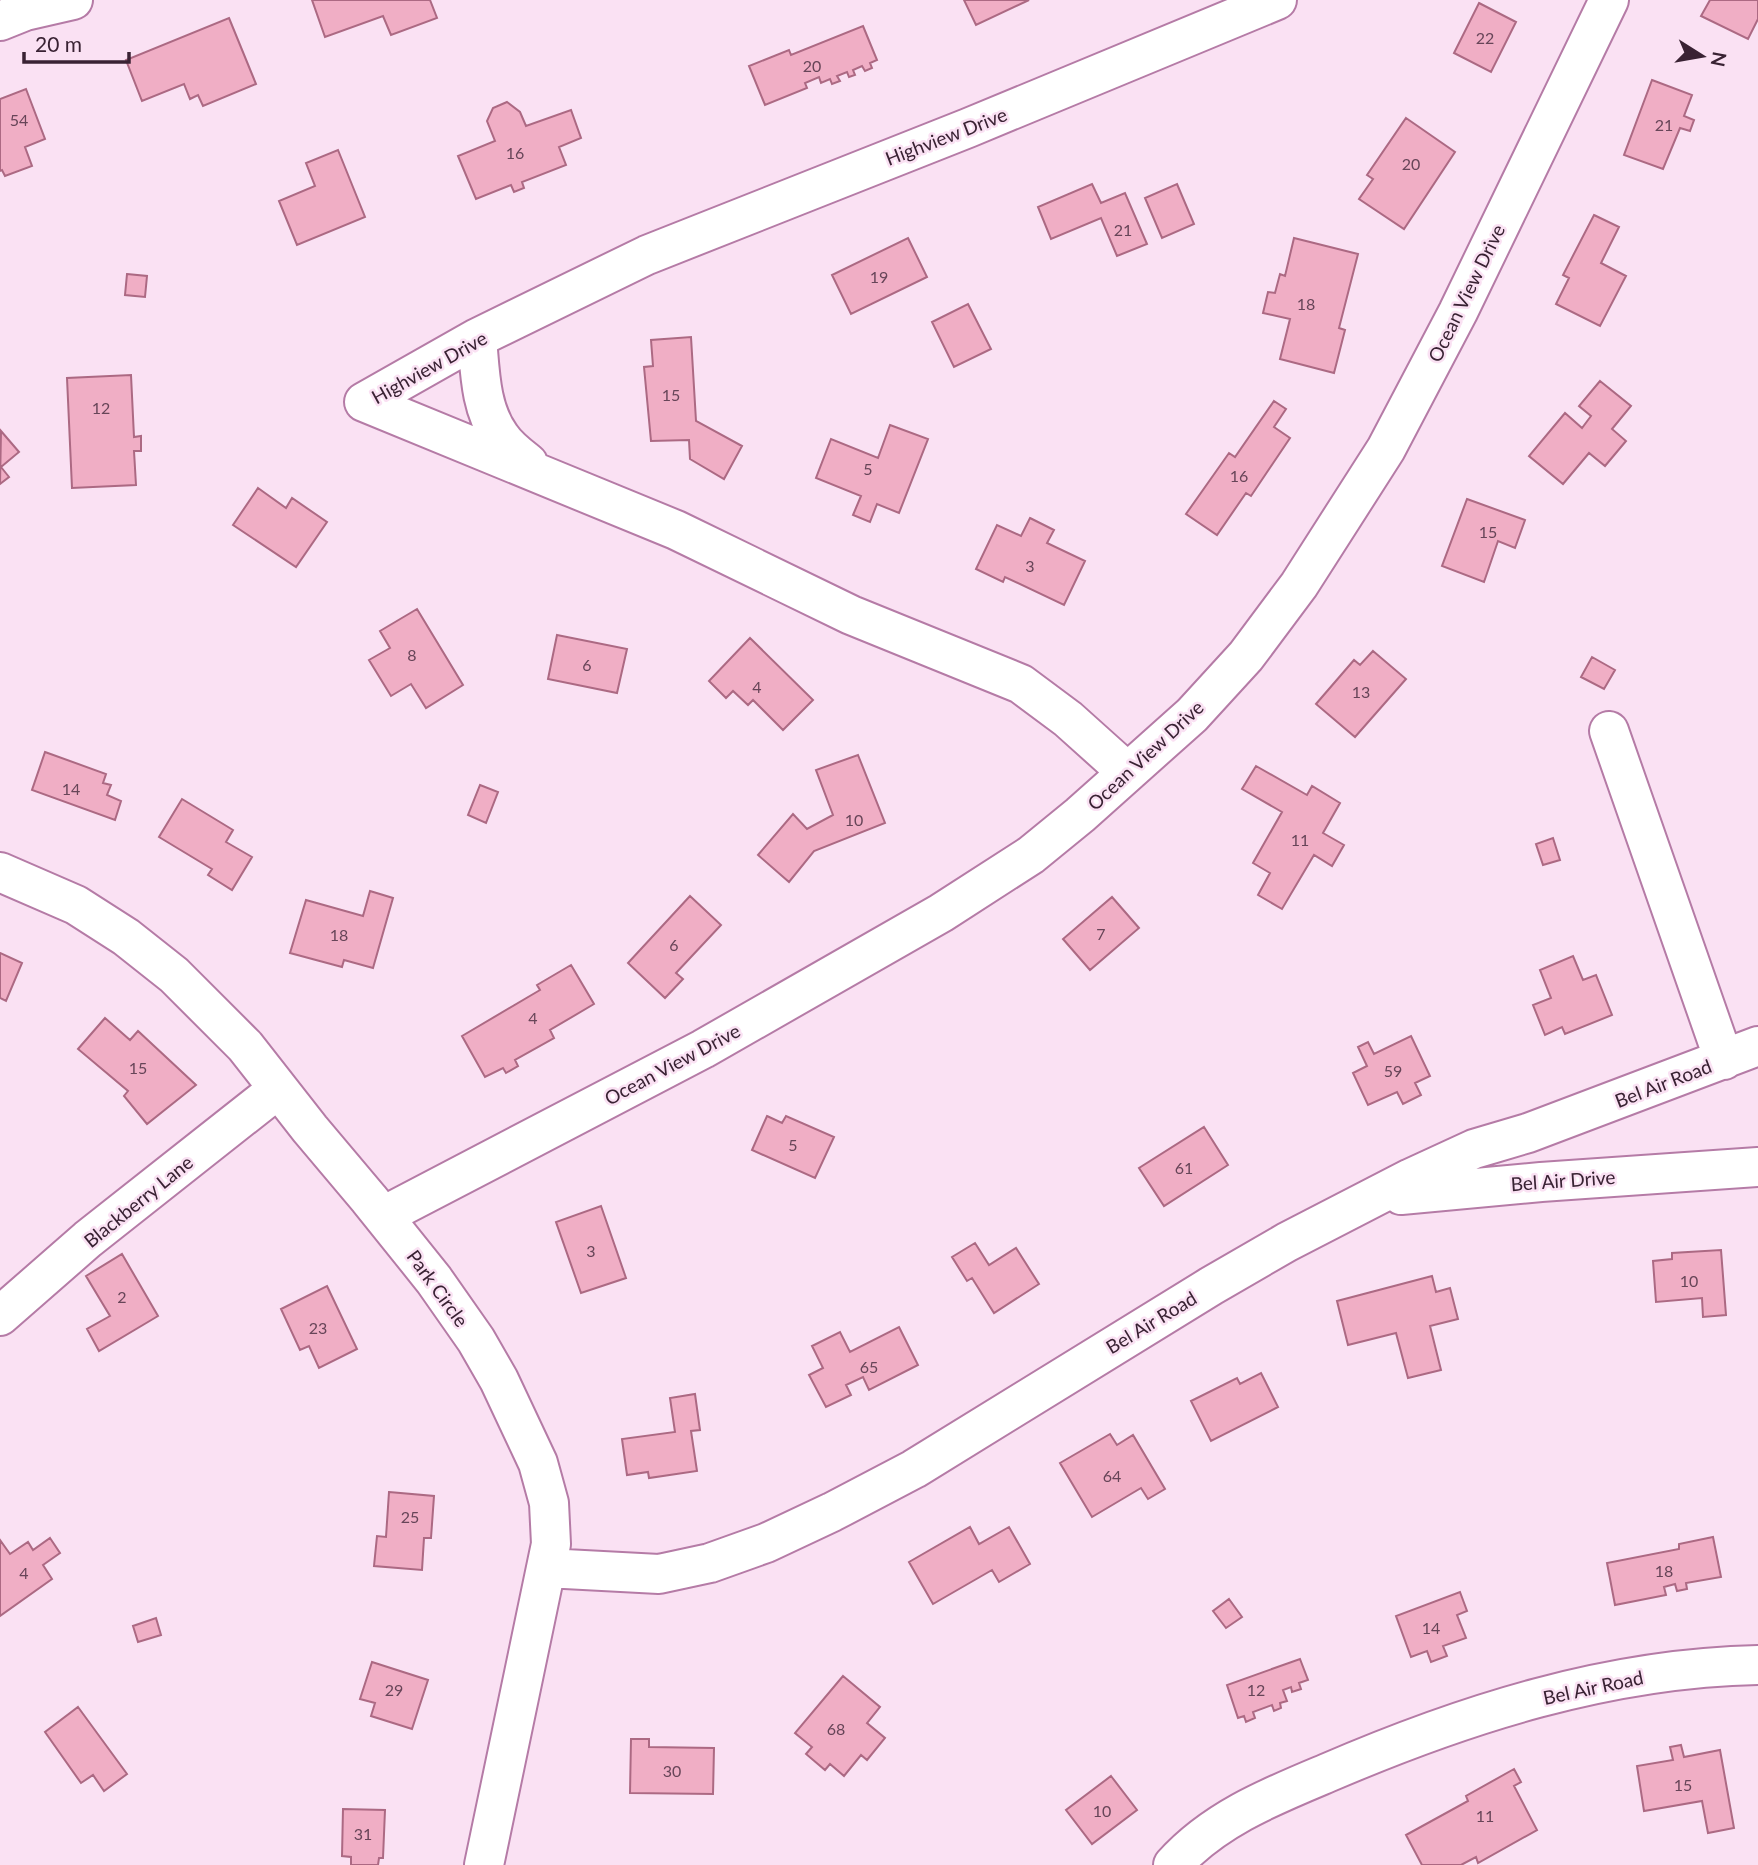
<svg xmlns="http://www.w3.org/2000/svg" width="1758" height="1865" viewBox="0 0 1758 1865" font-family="Lato,sans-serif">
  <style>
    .building { fill: #f0aec5; stroke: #ac6983; stroke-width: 2 }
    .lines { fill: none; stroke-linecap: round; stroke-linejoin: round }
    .minor-casing { stroke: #b57ba6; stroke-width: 42 }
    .minor { stroke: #fff; stroke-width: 38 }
    .labels { text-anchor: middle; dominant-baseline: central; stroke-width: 5; stroke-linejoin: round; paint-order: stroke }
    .number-label { font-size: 16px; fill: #674558 }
    .street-label { font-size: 19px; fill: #392233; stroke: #fae1f3 }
  </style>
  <rect width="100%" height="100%" fill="#fae1f3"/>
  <path class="building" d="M312,0h118l7,18 -46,17 -8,-19 -58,21z
    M964,0h65l-53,25z
    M1710,0h48v19l-10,20 -47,-23z
    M1479,3l37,19 -25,50 -37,-19z
    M229,18l27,66 -53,22 -5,-11 -8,4 -6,-15 -42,17 -16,-41z
    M863,26l14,34 -7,3 2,5 -7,3 -3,-5 -9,4 2,5 -6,2 -2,-5 -10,4 3,5 -8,3 -2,-5 -9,4 -2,-6 -14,6 2,5 -42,17 -16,-39 40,-16 2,5z
    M1652,80l40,15 -8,21 10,4 -4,11 -10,-3 -17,41 -39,-14z
    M26,89l19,50 -20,8 7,19 -27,10 -3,-6 -2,1v-72z
    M507,102l13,10 6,14 45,-16 10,28 -22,9 7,18 -44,17 2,6 -10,4 -3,-7 -35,14 -18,-43 37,-15 -8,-20 6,-13z
    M1406,118l49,34 -51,77 -45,-30 14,-20 -6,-4z
    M338,150l27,67 -68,28 -18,-44 36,-15 -9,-23z
    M1092,184l9,19 24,-10 22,51 -30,12 -16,-38 -50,21 -13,-32z
    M1177,184l17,40 -32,14 -17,-40z
    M1594,215l25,12 -18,36 25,13 -26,50 -44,-22 13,-26 -6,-3z
    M908,238l19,39 -76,37 -19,-39z
    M1294,238l64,16 -19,74 6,2 -11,43 -54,-14 10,-40 -27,-6 5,-21 7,1 5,-19 5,2z
    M127,274l20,2 -2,21 -20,-2z
    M968,304l23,45 -37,18 -22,-45z
    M691,337l5,84 46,25 -18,33 -34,-20 -1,-19 -38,1 -7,-74 9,-1 -2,-26z
    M131,375l3,62 7,-1v15h-7l2,34 -64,3 -5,-110z
    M1600,381l31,25 -19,23 14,12 -21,25 -16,-13 -26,31 -34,-28 36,-43 17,15 9,-12 -12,-10z
    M1274,401l12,8 -12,18 16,11 -39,58 -5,-3 -29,42 -31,-21 43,-61 6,4z
    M890,425l38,14 -29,74 -22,-9 -7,18 -17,-7 8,-19 -45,-18 15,-39 47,19z
    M1,431l18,21 -18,15 8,10 -9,7z
    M258,488l28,20 6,-10 35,24 -31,45 -63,-42z
    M1467,499l58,21 -10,28 -17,-7 -14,41 -42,-16z
    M1030,518l24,12 -7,13 38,18 -21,44 -59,-28 -2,5 -27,-13 21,-44 24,11z
    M417,609l46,76 -37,23 -15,-24 -20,12 -22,-36 21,-12 -10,-17z
    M557,635l70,14 -10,44 -69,-14z
    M750,638l63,62 -30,30 -30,-30 -5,5 -15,-14 -7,7 -17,-17z
    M1373,651l33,28 -51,58 -39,-33 38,-44 6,5z
    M1592,657l23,13 -11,19 -23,-12z
    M45,752l61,22 -3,9 8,2 -4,10 14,6 -6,19 -83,-30z
    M858,755l27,68 -71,28 -25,31 -31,-27 35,-41 14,15 26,-14 -17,-45z
    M1256,766l51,29 5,-9 28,17 -17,30 21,12 -12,21 -18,-11 -32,54 -24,-14 12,-22 -17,-10 29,-51 -40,-23z
    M480,785l18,7 -12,31 -18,-8z
    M182,799l51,31 -7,12 26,15 -20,33 -24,-15 4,-6 -53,-32z
    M1553,838l7,22 -17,5 -7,-21z
    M370,891l23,7 -20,70 -29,-8 -2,7 -52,-14 16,-53 57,16z
    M690,896l31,29 -45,48 7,6 -18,19 -37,-35z
    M1112,897l27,31 -49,42 -27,-31z
    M0,953l22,10 -16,38 -6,-3z
    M1573,956l10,24 13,-5 16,40 -47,19 -3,-7 -17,8 -12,-30 18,-7 -11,-28z
    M571,965l23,39 -44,26 4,8 -39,22 3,6 -12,7 -3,-5 -18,9 -23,-41 78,-46 -3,-5z
    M105,1018l25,22 8,-9 58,54 -49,39 -23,-28 4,-5 -50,-42z
    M1411,1036l19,40 -15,7 6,12 -18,9 -6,-12 -29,13 -15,-32 14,-7 -9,-19 10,-5 6,12z
    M767,1116l15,7 4,-7 48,21 -19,41 -63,-28z
    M1204,1127l24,38 -64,41 -25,-38z
    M601,1206l25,72 -45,15 -25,-71z
    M975,1243l14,22 27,-17 23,36 -45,29 -22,-35 -5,3 -15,-24z
    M1721,1250l5,65 -23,2 -1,-19 -46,4 -3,-41 19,-2v-6z
    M122,1254l36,62 -59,35 -12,-22 23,-13 -24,-40z
    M1432,1276l4,16 14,-4 8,31 -28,7 11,44 -33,8 -12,-45 -48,12 -11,-44z
    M327,1286l30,63 -38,19 -10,-22 -9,4 -19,-41z
    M899,1327l19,38 -49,25 -6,-13 -17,8 5,10 -25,12 -17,-32 14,-7 -11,-22 28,-14 10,20z
    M1261,1373l17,34 -67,34 -20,-40 46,-23 3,6z
    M695,1394l5,36 -9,1 6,40 -48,7 -1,-6 -21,3 -5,-36 53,-7 -5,-34z
    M1110,1434l7,11 16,-10 32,54 -17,10 -7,-11 -49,29 -32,-54z
    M389,1492l45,4 -3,42h-7l-2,32 -48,-4 3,-30 9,1z
    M970,1527l9,17 30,-17 21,37 -31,18 -7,-12 -59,34 -24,-42z
    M1713,1537l8,40 -35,6 1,6 -10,2 -2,-7 -11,3 2,8 -51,10 -8,-42 72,-14v-5z
    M50,1538l10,15 -17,12 9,14 -52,37v-76l10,14 18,-12 5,8z
    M1460,1592l7,19 -10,4 9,23 -23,8 4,10 -16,6 -4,-11 -16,6 -15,-41z
    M1229,1599l13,18 -16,11 -13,-17z
    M156,1618l5,17 -23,7 -5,-16z
    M1300,1659l8,21 -9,3 2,6 -9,3 -1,-5 -8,3 4,11 -7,2 1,5 -7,3 -2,-6 -19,7 2,6 -9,4 -2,-6 -6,2 -11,-33z
    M372,1662l56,18 -16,49 -41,-13 4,-13 -15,-4z
    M843,1676l37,31 -13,16 18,15 -18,22 -6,-5 -17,21 -14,-12 -5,6 -19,-16 6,-7 -17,-14z
    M78,1707l49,67 -23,17 -11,-16 -12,8 -36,-51z
    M631,1739h18v8l65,1 -1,46 -83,-1z
    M1681,1745l3,12 36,-7 14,78 -26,5 -6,-32 -58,10 -7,-45 36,-6 -3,-13z
    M1514,1769l7,13 -7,4 23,44 -59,33 -2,-6 -15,8h-39l-16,-30 62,-34 -2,-5z
    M1111,1776l26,34 -45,34 -26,-34z
    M343,1809l42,1 -2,48h-4l-1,7h-27v-8l-9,-1z"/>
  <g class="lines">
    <g class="minor-casing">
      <path id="minor" d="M0,21l25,-10 48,-11
        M477,338c3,33 3,70 23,98 7,11 19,20 28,27
        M1609,731l115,329
        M1127,772l-59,-53 -47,-35 -170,-69 -175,-85 -312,-128 113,-64 170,-83 321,-127 309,-128
        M0,872l76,33 50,32 48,38 71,71 65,83 59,70 65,81 42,60 23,40 39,83 11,40 2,41 -67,321
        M1401,1195l140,-13 217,-15
        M383,1216l320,-167 238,-136 90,-58 49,-40 112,-100 54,-59 53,-71 87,-136 72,-137 151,-312
        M0,1316l88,-77 190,-150
        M546,1568l113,6 51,-11 56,-20 66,-31 82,-43 297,-183 76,-44 124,-64 63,-29 54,-16 230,-87
        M1173,1865c41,-46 99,-69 154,-92 137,-59 281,-105 431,-108"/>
    </g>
    <use href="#minor" class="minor"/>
  </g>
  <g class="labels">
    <g class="number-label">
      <text x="1485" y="37">22</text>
      <text x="812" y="65">20</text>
      <text x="19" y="119">54</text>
      <text x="1664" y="124">21</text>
      <text x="515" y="152">16</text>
      <text x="1411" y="163">20</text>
      <text x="1123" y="229">21</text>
      <text x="879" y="276">19</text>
      <text x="1306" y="303">18</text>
      <text x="671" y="394">15</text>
      <text x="101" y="407">12</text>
      <text x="868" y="468">5</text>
      <text x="1239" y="475">16</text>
      <text x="1488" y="531">15</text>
      <text x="1030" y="565">3</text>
      <text x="412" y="654">8</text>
      <text x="587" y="664">6</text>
      <text x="757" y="686">4</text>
      <text x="1361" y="691">13</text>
      <text x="71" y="788">14</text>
      <text x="854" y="819">10</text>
      <text x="1300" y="839">11</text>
      <text x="1101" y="933">7</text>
      <text x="339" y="934">18</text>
      <text x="674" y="944">6</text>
      <text x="533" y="1017">4</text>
      <text x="138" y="1067">15</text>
      <text x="1393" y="1070">59</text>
      <text x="793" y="1144">5</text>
      <text x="1184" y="1167">61</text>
      <text x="591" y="1250">3</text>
      <text x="1689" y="1280">10</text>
      <text x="122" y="1296">2</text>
      <text x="318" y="1327">23</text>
      <text x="869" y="1366">65</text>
      <text x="1112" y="1475">64</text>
      <text x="410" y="1516">25</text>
      <text x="1664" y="1570">18</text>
      <text x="24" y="1572">4</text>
      <text x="1431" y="1627">14</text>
      <text x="394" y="1689">29</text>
      <text x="1256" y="1689">12</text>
      <text x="836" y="1728">68</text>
      <text x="672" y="1770">30</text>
      <text x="1683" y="1784">15</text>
      <text x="1102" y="1810">10</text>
      <text x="1485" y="1815">11</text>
      <text x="363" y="1833">31</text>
    </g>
    <g class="street-label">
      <text transform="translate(946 136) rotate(-21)">Highview Drive</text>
      <text transform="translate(1466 293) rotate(-64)">Ocean View Drive</text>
      <text transform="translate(429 367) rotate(-29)">Highview Drive</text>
      <text transform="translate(1145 755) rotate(-43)">Ocean View Drive</text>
      <text transform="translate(672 1064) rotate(-28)">Ocean View Drive</text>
      <text transform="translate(1663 1083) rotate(-21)">Bel Air Road</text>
      <text transform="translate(1563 1180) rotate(-4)">Bel Air Drive</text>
      <text transform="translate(138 1201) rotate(-39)">Blackberry Lane</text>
      <text transform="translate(438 1288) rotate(54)">Park Circle</text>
      <text transform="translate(1151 1322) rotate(-31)">Bel Air Road</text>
      <text transform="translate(1593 1687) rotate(-12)">Bel Air Road</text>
    </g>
  </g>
  <g transform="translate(1702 56) rotate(101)" stroke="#fae1f3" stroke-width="5" paint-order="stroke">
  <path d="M0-5L12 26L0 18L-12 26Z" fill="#392233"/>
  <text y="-10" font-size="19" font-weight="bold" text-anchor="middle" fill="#392233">N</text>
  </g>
  <path d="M24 52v10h105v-10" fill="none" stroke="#392233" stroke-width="3.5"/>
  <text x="35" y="52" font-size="21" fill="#392233" stroke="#fae1f3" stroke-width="5" paint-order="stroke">20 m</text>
</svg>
